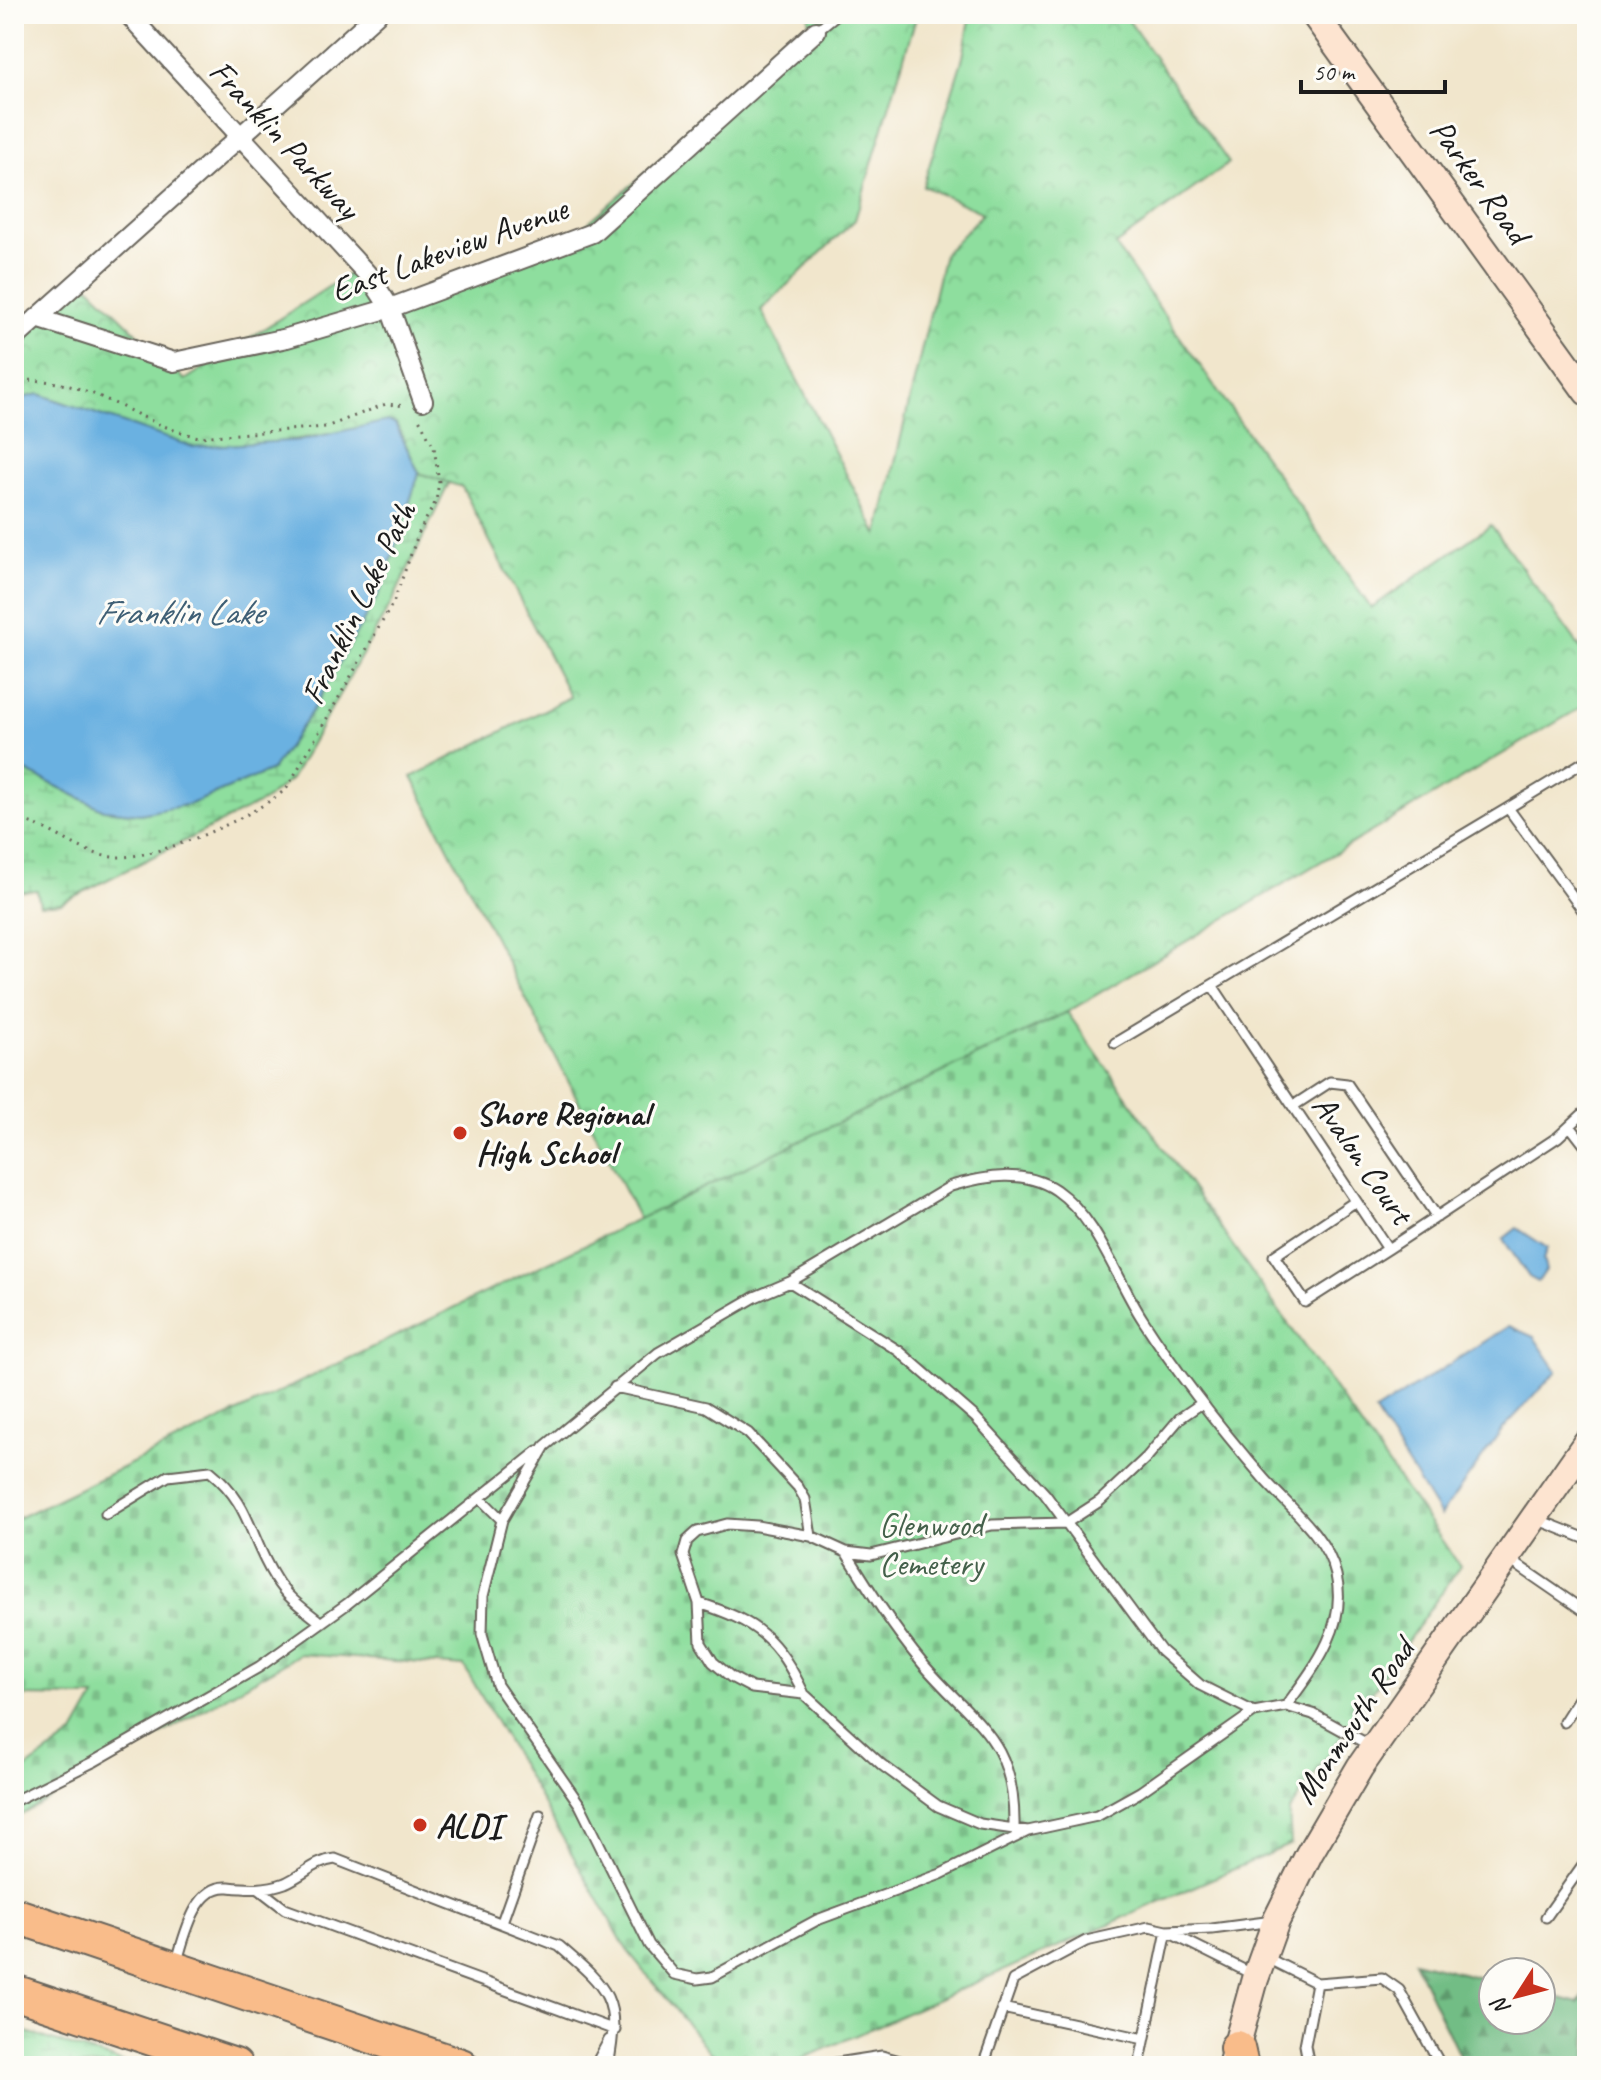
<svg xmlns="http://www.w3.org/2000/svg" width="1601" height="2080" viewBox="0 0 1601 2080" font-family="Caveat,sans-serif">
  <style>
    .forest { fill: url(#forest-firs); stroke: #476c50; stroke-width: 2 }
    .wetland { fill: url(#wetland-marsh); stroke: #557d5d; stroke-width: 2 }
    .cemetery { fill: url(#cemetery-stones); stroke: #557d5d; stroke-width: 2 }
    .park { fill: url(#park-crowns); stroke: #557d5d; stroke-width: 2 }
    .water { fill: #6ab1e1; stroke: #43667e; stroke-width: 2 }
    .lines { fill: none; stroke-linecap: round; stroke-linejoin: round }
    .lane-casing { stroke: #67635a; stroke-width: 13 }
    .street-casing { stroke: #67635a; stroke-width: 22 }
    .secondary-casing { stroke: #67635a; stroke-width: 30 }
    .highway-casing { stroke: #67635a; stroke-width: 38 }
    .path { stroke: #67635a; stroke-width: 3; stroke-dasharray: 2 6; stroke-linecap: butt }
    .lane { stroke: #fff; stroke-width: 9 }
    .street { stroke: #fff; stroke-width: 18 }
    .secondary { stroke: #fde4d0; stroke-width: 26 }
    .highway { stroke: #f9bc8a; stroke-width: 34 }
    .poi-dot { fill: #c8321e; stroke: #fdfcf7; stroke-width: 3 }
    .labels { text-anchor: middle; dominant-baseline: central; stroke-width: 6; stroke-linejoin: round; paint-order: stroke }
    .street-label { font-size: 34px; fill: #1c1c1c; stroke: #fdfcf7 }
    .poi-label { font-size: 34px; font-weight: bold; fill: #1c1c1c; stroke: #fdfcf7; text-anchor: start }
    .park-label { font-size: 34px; fill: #44604a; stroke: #fdfcf7 }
    .water-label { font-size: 36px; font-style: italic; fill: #3f5f75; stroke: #fdfcf7 }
  </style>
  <defs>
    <pattern id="forest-firs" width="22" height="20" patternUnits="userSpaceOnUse" patternTransform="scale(2)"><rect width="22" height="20" fill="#72bd85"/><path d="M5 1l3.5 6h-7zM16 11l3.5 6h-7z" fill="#5d996c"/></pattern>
    <pattern id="wetland-marsh" width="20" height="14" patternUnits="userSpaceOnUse" patternTransform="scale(2)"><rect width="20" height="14" fill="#8ede9e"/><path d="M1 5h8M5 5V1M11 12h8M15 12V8" fill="none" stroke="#7abe88"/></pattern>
    <pattern id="cemetery-stones" width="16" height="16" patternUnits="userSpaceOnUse" patternTransform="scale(2)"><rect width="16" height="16" fill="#8ede9e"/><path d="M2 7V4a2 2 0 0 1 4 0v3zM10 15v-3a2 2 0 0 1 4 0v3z" fill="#7abe88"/></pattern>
    <pattern id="park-crowns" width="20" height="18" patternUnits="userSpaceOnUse" patternTransform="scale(2)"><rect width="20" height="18" fill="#8ede9e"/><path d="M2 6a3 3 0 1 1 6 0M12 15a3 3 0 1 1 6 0" fill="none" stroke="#7abe88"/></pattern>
  </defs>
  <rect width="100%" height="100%" fill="#fdfcf7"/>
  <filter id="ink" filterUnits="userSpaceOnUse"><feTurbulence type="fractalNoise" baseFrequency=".0125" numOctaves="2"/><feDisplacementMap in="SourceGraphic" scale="16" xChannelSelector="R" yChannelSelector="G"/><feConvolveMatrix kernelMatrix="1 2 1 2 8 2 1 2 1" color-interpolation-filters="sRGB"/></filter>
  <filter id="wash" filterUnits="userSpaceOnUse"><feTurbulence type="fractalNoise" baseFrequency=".006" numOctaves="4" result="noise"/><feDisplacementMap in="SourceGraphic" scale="32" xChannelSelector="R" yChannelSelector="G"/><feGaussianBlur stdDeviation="1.8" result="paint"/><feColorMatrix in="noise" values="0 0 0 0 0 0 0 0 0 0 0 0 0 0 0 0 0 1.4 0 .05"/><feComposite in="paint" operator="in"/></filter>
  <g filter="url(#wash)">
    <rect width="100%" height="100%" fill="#f1e6cc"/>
    <path class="forest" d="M1414,1961l79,20v39h48v-27l38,10 8,-12v75h-123z"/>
    <path class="wetland" d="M419,473l30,10 -57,119 -101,177 -27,22 -203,102 -21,2 -3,-15 -23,2v-127l90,45 36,4 51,-10 81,-34 40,-59 70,-123z
      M14,2028l120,38h-120z"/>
    <path class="cemetery" d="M1067,1012l393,554 -171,245 2,33 -505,222h-65l-94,-116 -163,-284 -164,-12 -286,165v-42l60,-43 21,-37 -81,-1v-176z"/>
    <path class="park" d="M809,14h108l-62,206 -94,90 117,225 66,-281 39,-41 -60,-27 40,-129 8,-43h153l105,149 -114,82 256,363 120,-83 96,132v47l-520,308 -428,207 -227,-442 158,-80 -108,-210 -43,-14 -23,-50 -135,22 -69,2 -153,-53 -25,6v-64l68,-57 103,101 174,-113 29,39 187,-72 235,-204z"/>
    <path class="water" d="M39,394l154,53 109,-7 85,-19 8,2 24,50 -37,115 -70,123 -40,59 -81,34 -51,10 -36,-4 -90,-45v-365z
      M1517,1228l30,20 -4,12 3,10 -8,12 -9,-5 -26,-38z
      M1509,1326l25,11 23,34 -55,59 -62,86 -65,-104z"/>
  </g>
  <g filter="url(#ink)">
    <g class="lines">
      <g class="lane-casing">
        <path id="lane" d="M816,31l21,-17
          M1508,808l79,-48
          M1212,985l176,264 170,-112 29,-27
          M1115,1043l393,-235 79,108
          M1293,1106l37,-24 17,2 90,133
          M1570,1126l17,22
          M1356,1201l-82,55 31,46 83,-53
          M790,1282l161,-96c34,-10 73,-17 105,4 42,29 60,89 87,130 36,56 78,109 121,159 26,29 63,57 72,96 12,51 -22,93 -50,131
          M615,1387l91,20 42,26 50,54 7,12 6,37
          M1202,1403l-22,15 -33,39 -47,44 -34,22 -74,2 -121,30 -25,-3 -35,-16 -54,-10 -30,-2 -30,8 -10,9 -4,14 16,48 2,40 12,19 18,15 21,11 52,6 78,71 56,41 42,18 48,7 69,-15 43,-24 114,-80 32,-6 27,8 58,32
          M480,1498l22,22
          M106,1514l62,-38 42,-5c41,33 39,66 65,107 11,19 29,31 45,44
          M1536,1519l48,19 3,-4
          M846,1552c24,39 48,77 77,112 52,61 93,73 91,165
          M1510,1560l77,53
          M699,1603c59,19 78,35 105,91
          M1564,1722l23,-36
          M14,1801l79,-39 166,-95 88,-63 191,-153
          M1028,1831l-87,43 -124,46 -105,57 -15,2 -23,-5 -25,-29 -69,-140 -83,-120 -15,-51 1,-38 19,-76 43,-74 113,-93 97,-56 35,-15 109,69 76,66 70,77 116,157 39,34 54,27
          M259,1889l26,20 330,121
          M1546,1917l41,-58
          M502,1922l38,-107
          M1170,1933l84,42
          M1267,1958l50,25 -12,62 4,21
          M176,1964c8,-24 18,-80 53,-77 19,2 37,3 56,-4 18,-8 31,-22 50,-24l224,87c50,43 62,53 49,120
          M1317,1983l65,-5 17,12 42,76
          M1002,2008l142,31
          M595,2066l14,-26
          M818,2066l64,-10 36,10
          M983,2066l30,-86 73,-39 63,-14 18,4 45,-2 61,-8
          M1139,2066l28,-135"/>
      </g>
      <g class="street-casing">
        <path id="street" d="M128,14l242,263 20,31 33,93
          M37,318l137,44 113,-24 103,-30 202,-75 224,-202
          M14,339l363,-325"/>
      </g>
      <g class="secondary-casing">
        <path id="secondary" d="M1314,14l273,378
          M1231,2066l24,-87 21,-58 33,-67 51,-87 227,-325"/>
      </g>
      <g class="highway-casing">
        <path id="highway" d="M14,1915l447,151
          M14,1992l221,74
          M1237,2048l4,18"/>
      </g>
      <path class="path" d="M14,381c75,-7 119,42 185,56l127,-10 60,-23 19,2
        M14,819c35,5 58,30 91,37 43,9 150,-39 182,-68l107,-187 25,-69 17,-31 3,-19 -5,-35 -15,-28"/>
      <use href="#lane" class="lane"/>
      <use href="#street" class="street"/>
      <use href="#secondary" class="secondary"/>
      <use href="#highway" class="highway"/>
    </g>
  </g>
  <g class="poi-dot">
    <circle cx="460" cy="1133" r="8"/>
    <circle cx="420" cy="1825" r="8"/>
  </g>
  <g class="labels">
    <g class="street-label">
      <text transform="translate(285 139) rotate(47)">Franklin Parkway</text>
      <text transform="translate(1480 181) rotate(54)">Parker Road</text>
      <text transform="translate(449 249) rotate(-20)">East Lakeview Avenue</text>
      <text transform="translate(358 603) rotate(-64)">Franklin Lake Path</text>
      <text transform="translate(1363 1159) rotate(55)">Avalon Court</text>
      <text transform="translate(1353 1721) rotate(-56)">Monmouth Road</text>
    </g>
    <g class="poi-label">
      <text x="476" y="1113">Shore Regional<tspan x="476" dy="39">High School</tspan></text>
      <text x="436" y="1825">ALDI</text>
    </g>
    <g class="park-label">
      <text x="931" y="1524">Glenwood<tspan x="931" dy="39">Cemetery</tspan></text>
    </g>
    <g class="water-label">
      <text x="179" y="612">Franklin Lake</text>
    </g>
  </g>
  <rect width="1601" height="2080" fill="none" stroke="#fdfcf7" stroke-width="48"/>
  <g transform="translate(1517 1996) rotate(234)"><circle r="38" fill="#fdfcf7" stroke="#a3a29f" stroke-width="2"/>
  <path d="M0-6L14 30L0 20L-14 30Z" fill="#c8321e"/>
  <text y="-12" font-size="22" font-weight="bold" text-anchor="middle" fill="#1c1c1c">N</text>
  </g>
  <path d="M1301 80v12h144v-12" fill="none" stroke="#1c1c1c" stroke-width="4"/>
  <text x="1313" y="80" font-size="24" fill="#1c1c1c" stroke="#fdfcf7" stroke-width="6" paint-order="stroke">50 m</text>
</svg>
